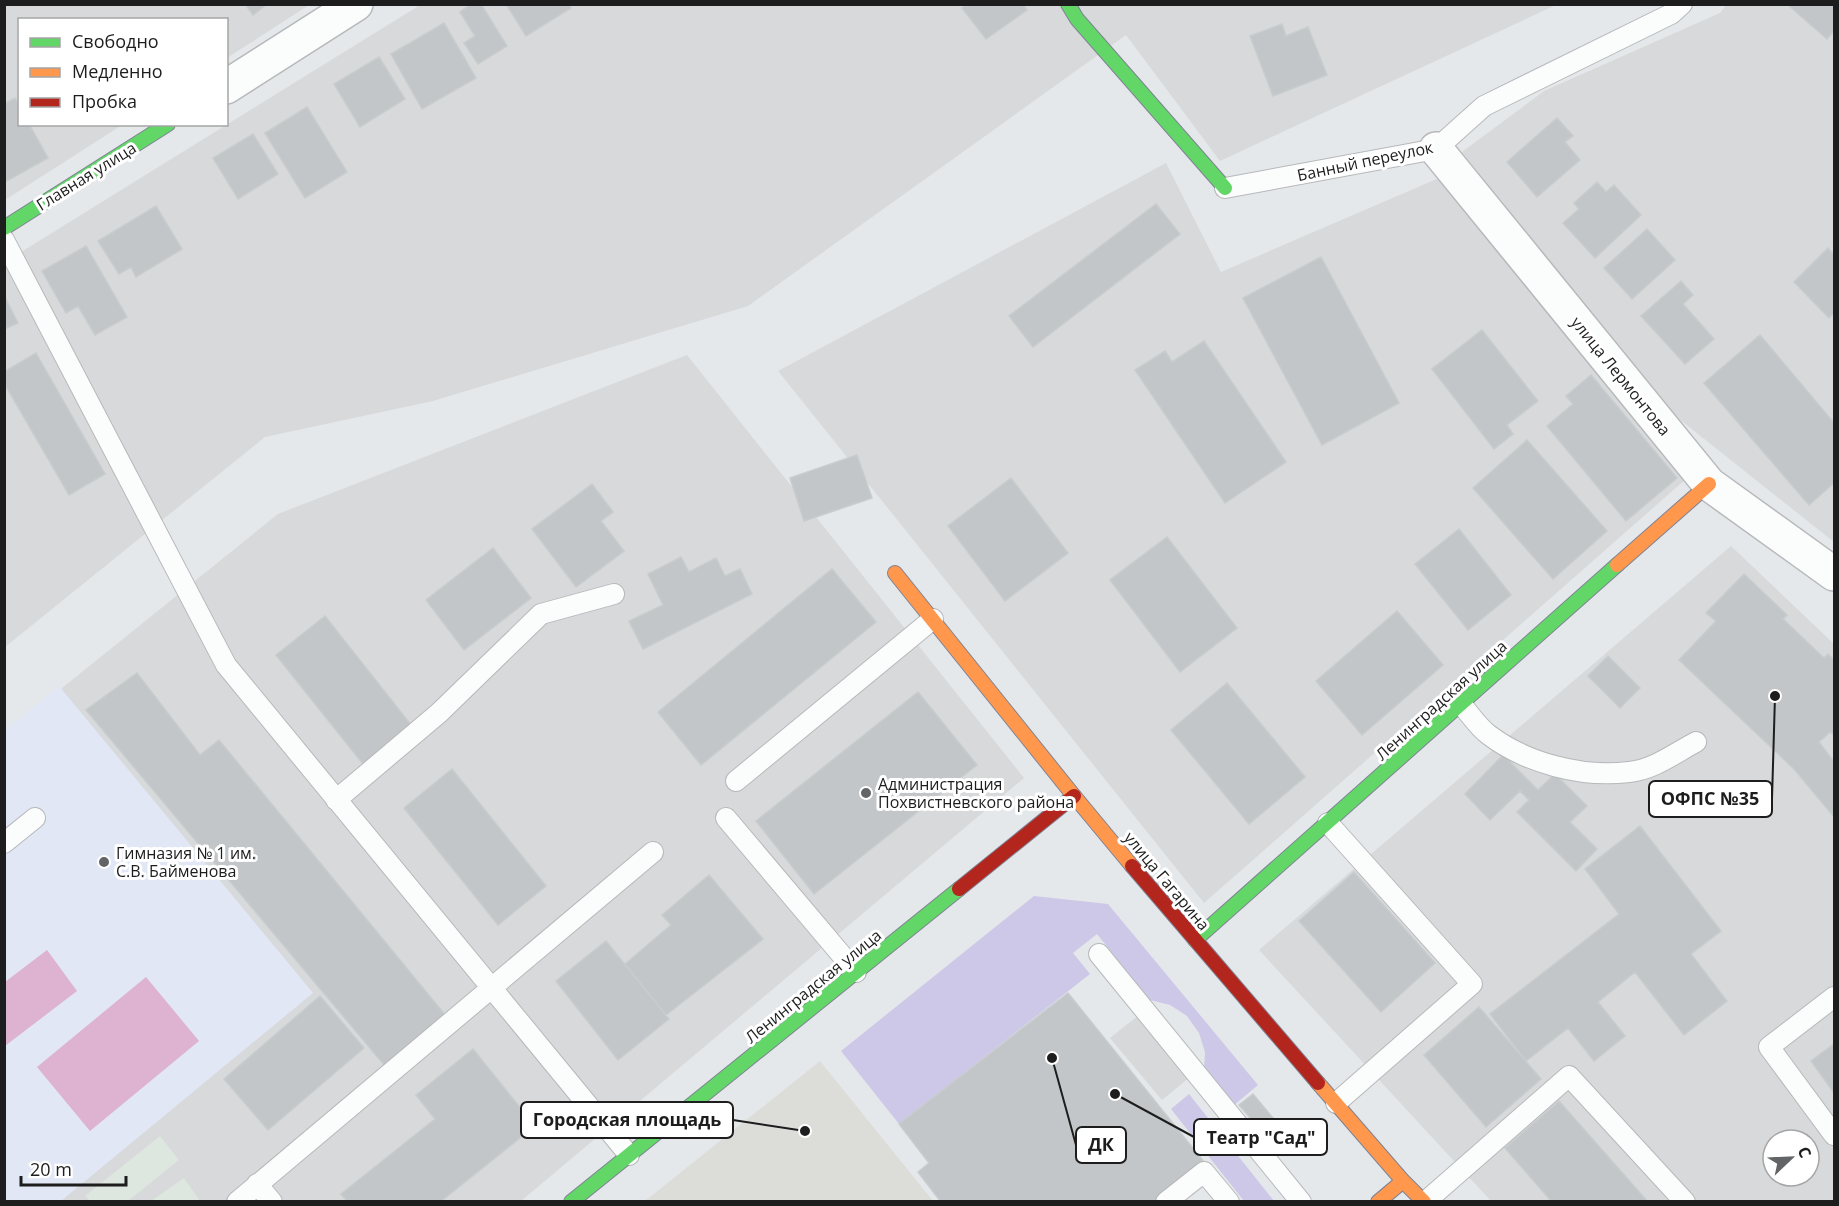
<svg xmlns="http://www.w3.org/2000/svg" width="1839" height="1206" viewBox="0 0 1839 1206" font-family="'Open Sans',sans-serif">
  <style>
    .residential { fill: #d7d9da; fill-rule: evenodd }
    .industrial { fill: #dde7df }
    .education { fill: #e1e7f5 }
    .grass { fill: #cdc7e8 }
    .pitch { fill: #deb2d1 }
    .parking { fill: #d6d8d9 }
    .plaza { fill: #dcdcd9 }
    .building { fill: #c3c6c8; stroke: #c7ccce; stroke-width: 1.5 }
    .lines { fill: none; stroke-linecap: round; stroke-linejoin: round }
    .lane-casing { stroke: #b7b8ba; stroke-width: 22 }
    .street-casing { stroke: #b7b8ba; stroke-width: 36 }
    .fast-casing { stroke: #7f8394; stroke-width: 16 }
    .slow-casing { stroke: #7f8394; stroke-width: 16 }
    .jam-casing { stroke: #7f8394; stroke-width: 16 }
    .lane { stroke: #fbfcfc; stroke-width: 20 }
    .street { stroke: #fbfcfc; stroke-width: 33 }
    .fast { stroke: #63d668; stroke-width: 14 }
    .slow { stroke: #ff974d; stroke-width: 14 }
    .jam { stroke: #b3261e; stroke-width: 14 }
    .poi-dot { fill: #636465; stroke: #fff; stroke-width: 2 }
    .labels { text-anchor: middle; dominant-baseline: central; stroke-width: 6; stroke-linejoin: round; paint-order: stroke }
    .street-label { font-size: 16px; fill: #1d1d1d; stroke: #fff }
    .poi-label { font-size: 16px; fill: #1d1d1d; stroke: #fff; text-anchor: start }
    .leader { fill: none; stroke: #1d1d1d; stroke-width: 2 }
    .callout-dot { fill: #1d1d1d; stroke: #fff; stroke-width: 2 }
    .callout { fill: #fff; stroke: #1d1d1d; stroke-width: 2 }
    .callout-label { font-size: 18px; text-anchor: middle; font-weight: bold; fill: #1d1d1d }
  </style>
  <rect width="100%" height="100%" fill="#e5e8eb"/>
  <path class="residential" d="M4,5h305l-82,53 -1,-38h-206v104l102,1 -117,75z
    M420,5h1136l-336,156 -94,-126 -378,271 -315,95 -168,36 -260,210v-385z
    M1726,5h108v537l-165,-131 -207,-259 82,-61 176,-78z
    M1166,163l55,109 218,-94 247,301 -482,424 -426,-532z
    M687,355l337,423 -503,423 -516,1v-468l273,-220z
    M1731,546l103,98v557h-343l-232,-251zM1773,1140h36v36h-36z"/>
  <path class="industrial" d="M160,1136l19,24 -51,41h-38l-5,-5z
    M184,1178l16,23h-49z"/>
  <path class="education" d="M59,686l254,307 -252,208 -56,1v-471z"/>
  <path class="grass" d="M1034,896l74,8 150,181 -25,21 -29,-35 1,-19 -6,-19 -12,-17 -17,-11 -20,-5 -53,-66 -24,19 17,21 -191,150 -58,-73z
    M1189,1094l85,107h-30l-73,-92z"/>
  <path class="pitch" d="M47,950l30,41 -72,55v-64z
    M146,977l53,64 -109,90 -53,-64z"/>
  <path class="parking" d="M1139,1015l51,62 -28,23 -52,-62z"/>
  <path class="plaza" d="M820,1061l113,140h-288z"/>
  <path class="building" d="M245,4h22l-14,11z
    M471,4h10l26,42 -29,18 -14,-21 11,-7 -15,-24z
    M506,4h63l2,4 -45,28z
    M967,4h56l4,6 -41,29 -24,-31z
    M1787,4h47v27l-7,8z
    M444,23l32,55 -54,31 -31,-55z
    M1282,24l4,12 22,-9 19,48 -54,21 -23,-60z
    M379,57l26,42 -45,28 -26,-43z
    M15,98l5,9v17h9l19,34 -43,24 -1,-78z
    M307,107l40,65 -42,26 -40,-65z
    M1557,118l16,18 -8,6 15,18 -43,37 -30,-35z
    M253,134l25,40 -40,25 -25,-41z
    M1597,182l9,10 8,-7 27,30 -46,43 -32,-35 16,-14 -5,-6z
    M1156,204l24,30 -147,113 -24,-31z
    M156,206l26,43 -46,28 -5,-10 -12,7 -21,-33z
    M1647,229l28,31 -43,39 -28,-31z
    M86,246l41,71 -32,18 -17,-29 -12,7 -24,-42z
    M1828,248l6,7v58l-5,5 -35,-36z
    M1321,257l78,146 -77,42 -79,-147z
    M1681,281l12,14 -10,9 31,35 -29,25 -44,-48z
    M4,295l14,28 -14,6z
    M1482,330l56,71 -31,24 6,9 -19,15 -62,-80z
    M1760,335l74,88v60l-25,22 -105,-122z
    M1204,341l82,121 -61,41 -90,-133 30,-19 7,11z
    M36,353l69,121 -36,21 -65,-112v-11z
    M1591,375l86,103 -51,43 -79,-95 26,-22 -7,-8z
    M1527,440l80,91 -54,48 -80,-91z
    M857,455l15,43 -68,23 -14,-43z
    M1011,478l57,75 -63,48 -57,-75z
    M592,484l21,28 -12,9 23,30 -48,36 -44,-58z
    M1459,529l52,66 -43,35 -53,-66z
    M1167,537l70,91 -57,44 -70,-92z
    M493,548l38,50 -67,52 -38,-50z
    M681,557l8,15 27,-14 9,18 15,-7 12,25 -109,55 -14,-28 34,-16 -15,-31z
    M832,569l44,53 -175,143 -43,-53z
    M1744,574l43,41 -4,4 41,39 4,-4 6,6v75l-4,-3 -11,10 15,20v55l-40,-48 -115,-109 37,-39 -10,-8z
    M1397,611l46,54 -81,70 -46,-54z
    M325,616l87,110 -49,38 -87,-109z
    M1608,656l32,32 -20,20 -32,-32z
    M137,673l63,82 19,-15 227,276 -61,50 -299,-356z
    M1227,683l78,94 -56,47 -78,-94z
    M918,692l59,73 -163,129 -58,-73z
    M1503,755l35,35 17,-16 32,32 -17,16 27,27 -21,22 -59,-59 12,-12 -9,-9 -30,29 -25,-26z
    M452,769l94,117 -48,39 -94,-117z
    M1640,826l81,105 -30,23 36,47 -43,34 -49,-63 -37,30 27,34 -31,25 -26,-33 -42,33 -36,-47 129,-100 -34,-45z
    M1354,872l81,91 -54,49 -82,-91z
    M709,875l54,64 -97,76 -41,-51 46,-39 -9,-10z
    M606,941l63,78 -51,41 -62,-79z
    M1068,993l136,169 -51,40h-212l-23,-30 11,-9 -30,-39z
    M320,996l44,52 -96,82 -44,-51z
    M1479,1007l62,72 -55,48 -62,-72z
    M1834,1044v49l-23,-32z
    M473,1049l62,77 -95,76h-92l-7,-8 94,-75 -19,-24z
    M1253,1094l20,24 -13,11 -21,-24z
    M1559,1101l89,101h-96l-47,-54z"/>
  <g class="lines">
    <g class="lane-casing">
      <path id="lane" d="M1225,188l211,-39 48,-43 187,-92 11,-10
        M4,240l222,425 403,490
        M1461,704c9,10 17,23 28,31 37,28 93,43 140,37 24,-2 46,-19 67,-30
        M736,781l197,-162
        M336,800l103,-87 102,-99 73,-20
        M726,818l130,154
        M1328,823l144,161 -136,119
        M4,843l31,-25
        M1099,954l202,248
        M1834,997l-65,50 65,88
        M257,1184l15,18
        M237,1202l416,-350
        M1166,1202l38,-30 25,30
        M1425,1202l144,-126 116,126"/>
    </g>
    <g class="street-casing">
      <path id="street" d="M226,87l130,-83
        M1436,149l273,335 125,90"/>
    </g>
    <g class="fast-casing">
      <path id="fast" d="M1068,4l9,15 148,169
        M4,228l164,-104
        M1195,940l422,-375
        M571,1202l388,-313"/>
    </g>
    <g class="slow-casing">
      <path id="slow" d="M1617,565l92,-81
        M895,573l179,223 58,70
        M1318,1083l85,98 21,21
        M1378,1202l25,-21"/>
    </g>
    <g class="jam-casing">
      <path id="jam" d="M1132,866l186,217
        M959,889l115,-93"/>
    </g>
    <use href="#lane" class="lane"/>
    <use href="#street" class="street"/>
    <use href="#fast" class="fast"/>
    <use href="#slow" class="slow"/>
    <use href="#jam" class="jam"/>
  </g>
  <g class="poi-dot">
    <circle cx="866" cy="793" r="6"/>
    <circle cx="104" cy="862" r="6"/>
  </g>
  <g class="labels">
    <g class="street-label">
      <text transform="translate(1365 161) rotate(-12)">Банный переулок</text>
      <text transform="translate(86 176) rotate(-32)">Главная улица</text>
      <text transform="translate(1621 376) rotate(51)">улица Лермонтова</text>
      <text transform="translate(1441 700) rotate(-42)">Ленинградская улица</text>
      <text transform="translate(1167 881) rotate(50)">улица Гагарина</text>
      <text transform="translate(813 986) rotate(-39)">Ленинградская улица</text>
    </g>
    <g class="poi-label">
      <text x="878" y="784">Администрация<tspan x="878" dy="18">Похвистневского района</tspan></text>
      <text x="116" y="853">Гимназия № 1 им.<tspan x="116" dy="18">С.В. Байменова</tspan></text>
    </g>
  </g>
  <path class="leader" d="M1775 696L1772 799M805 1131L733 1120M1115 1094L1194 1137M1052 1058L1076 1145"/>
  <g class="callout-dot">
    <circle cx="1775" cy="696" r="6"/>
    <circle cx="805" cy="1131" r="6"/>
    <circle cx="1115" cy="1094" r="6"/>
    <circle cx="1052" cy="1058" r="6"/>
  </g>
  <g class="callout">
    <rect x="1649" y="781" width="123" height="36" rx="6"/>
    <rect x="521" y="1102" width="212" height="36" rx="6"/>
    <rect x="1194" y="1119" width="133" height="36" rx="6"/>
    <rect x="1076" y="1127" width="50" height="36" rx="6"/>
  </g>
  <g class="callout-label">
    <text x="1710" y="805">ОФПС №35</text>
    <text x="627" y="1126">Городская площадь</text>
    <text x="1261" y="1144">Театр "Сад"</text>
    <text x="1101" y="1151">ДК</text>
  </g>
  <rect width="1839" height="1206" fill="none" stroke="#1d1d1d" stroke-width="12"/>
  <rect x="18" y="18" width="210" height="108" fill="#ffffff" stroke="#a5a5a5" stroke-width="1.5"/>
  <rect x="30" y="38" width="30" height="9" fill="#63d668" stroke="#a5a5a5" stroke-width="1.5"/>
  <text x="72" y="48" font-size="18" fill="#1d1d1d">Свободно</text>
  <rect x="30" y="68" width="30" height="9" fill="#ff974d" stroke="#a5a5a5" stroke-width="1.5"/>
  <text x="72" y="78" font-size="18" fill="#1d1d1d">Медленно</text>
  <rect x="30" y="98" width="30" height="9" fill="#b3261e" stroke="#a5a5a5" stroke-width="1.5"/>
  <text x="72" y="108" font-size="18" fill="#1d1d1d">Пробка</text>
  <g transform="translate(1791 1158) rotate(67)"><circle r="28" fill="#ffffff" stroke="#a5a5a5" stroke-width="1.5"/>
  <path d="M0-4.5L10 22L0 15L-10 22Z" fill="#636465"/>
  <text y="-9" font-size="16" font-weight="bold" text-anchor="middle" fill="#1d1d1d">С</text>
  </g>
  <path d="M21 1176v9h105v-9" fill="none" stroke="#1d1d1d" stroke-width="3"/>
  <text x="30" y="1176" font-size="18" fill="#1d1d1d" stroke="#ffffff" stroke-width="4.5" paint-order="stroke">20 m</text>
</svg>
